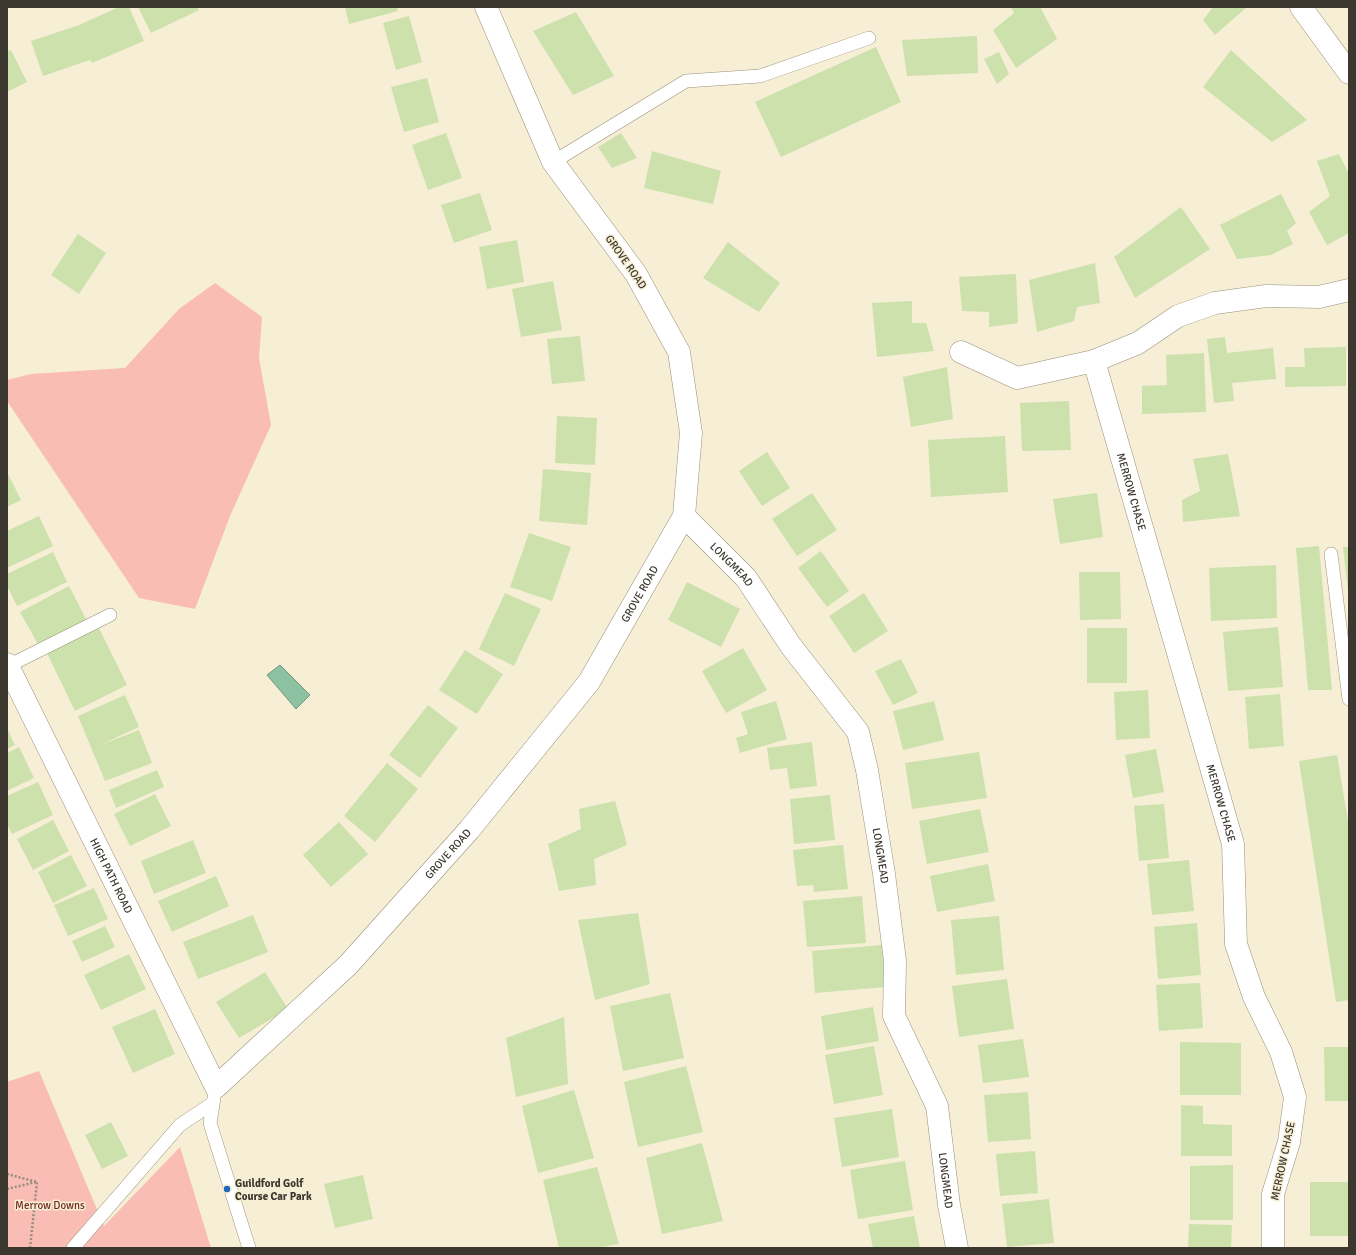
<svg xmlns="http://www.w3.org/2000/svg" width="1356" height="1255" viewBox="0 0 1356 1255" font-family="Signika,sans-serif">
  <style>
    .green { fill: #f9bdb5 }
    .water { fill: #8cc2a1; stroke: #74997f }
    .building { fill: #cde1ac }
    .lines { fill: none; stroke-linecap: round; stroke-linejoin: round }
    .service-casing { stroke: #98917a; stroke-width: 14 }
    .minor-casing { stroke: #98917a; stroke-width: 23 }
    .path { stroke: #948e7e; stroke-width: 2.5; stroke-dasharray: 2 2; stroke-linecap: butt }
    .service { stroke: #fff; stroke-width: 13 }
    .minor { stroke: #fff; stroke-width: 22 }
    .poi-dot { fill: #2069b9; stroke: #f6eed5; stroke-width: 1.5 }
    .labels { text-anchor: middle; dominant-baseline: central; stroke-width: 3; stroke-linejoin: round; paint-order: stroke }
    .street-label { font-size: 11px; fill: #3c382f; stroke: #f6eed5 }
    .poi-label { font-size: 11px; font-weight: bold; fill: #3c382f; stroke: #f6eed5; text-anchor: start }
    .park-label { font-size: 11px; fill: #722a24; stroke: #f6eed5 }
  </style>
  <rect width="100%" height="100%" fill="#f6eed5"/>
  <path class="green" d="M215,283l47,34 -3,41 12,67 -41,91 -35,93 -56,-11 -132,-197v-21l24,-6 94,-6 54,-59z
    M39,1071l65,155 76,-79 31,101h-204v-166z"/>
  <path class="water" d="M280,665l30,30 -14,14 -29,-34z"/>
  <path class="building" d="M119,7h10l15,34 -52,22 -2,-3 -47,16 -12,-35 48,-16z
    M138,7h59l2,3 -48,23z
    M345,7h52l1,4 -49,13z
    M1011,7h29l17,32 -41,29 -23,-38 21,-17z
    M1213,7h34l-32,28 -12,-15z
    M576,12l38,64 -41,19 -40,-64z
    M409,16l13,46 -26,8 -13,-47z
    M977,36l1,37 -71,3 -5,-36z
    M876,47l25,55 -120,55 -26,-55z
    M11,50l16,32 -20,10v-41z
    M1231,50l76,70 -35,22 -69,-55z
    M999,52l10,22 -12,10 -13,-25z
    M427,78l12,44 -35,10 -13,-45z
    M446,133l16,45 -34,12 -16,-45z
    M621,133l16,25 -25,10 -14,-21z
    M652,151l69,20 -8,33 -69,-16z
    M1339,154l10,20v59l-22,12 -18,-33 21,-16 -13,-35z
    M480,193l12,37 -38,13 -13,-38z
    M1281,194l15,29 -9,8 6,13 -22,11 -34,4 -17,-34z
    M1181,207l29,42 -75,49 -21,-41z
    M78,234l28,19 -27,41 -28,-19z
    M517,240l7,42 -37,7 -8,-42z
    M728,242l52,41 -21,29 -56,-34z
    M1095,263l5,40 -23,4 -3,14 -37,11 -8,-52z
    M1016,274l2,49 -29,4v-15l-27,-1 -3,-34z
    M553,281l9,49 -41,7 -9,-48z
    M912,301v22h14l8,28 -57,6 -5,-54z
    M580,336l5,45 -33,3 -5,-45z
    M1225,337l2,16 46,-5 3,31 -44,4 2,18 -20,2 -7,-64z
    M1346,347v39l-61,1v-20h20l-1,-19z
    M1204,353l2,59 -64,2v-28l25,-1 -1,-30z
    M947,367l6,52 -42,8 -8,-50z
    M1069,401l2,49 -49,1 -2,-48z
    M557,416l40,2 -2,47 -40,-2z
    M1005,436l3,56 -77,5 -3,-57z
    M767,452l23,36 -28,18 -23,-35z
    M1228,454l12,62 -57,6 -1,-22 18,-9 -7,-32z
    M543,469l48,4 -4,52 -48,-4z
    M7,472l14,28 -14,7z
    M812,493l25,37 -40,26 -25,-37z
    M1097,493l6,44 -43,7 -7,-45z
    M39,516l14,30 -46,22v-37z
    M529,533l42,14 -19,54 -42,-14z
    M1319,546l13,144h-24l-12,-142z
    M1343,547h6v44h-1z
    M821,551l28,40 -22,16 -29,-39z
    M53,552l14,30 -50,24 -10,-20v-12z
    M1276,565l1,53 -66,3 -2,-53z
    M1079,572h41l1,47 -41,1z
    M687,582l53,27 -19,38 -53,-27z
    M69,586l18,35 -48,25 -19,-34z
    M505,593l36,16 -27,57 -35,-17z
    M864,593l24,38 -34,22 -25,-37z
    M98,626l29,59 -52,26 -29,-60z
    M1278,627l5,60 -55,4 -5,-59z
    M1087,628h40v55h-40z
    M743,648l24,42 -41,23 -24,-42z
    M465,650l38,24 -26,40 -38,-24z
    M901,659l17,34 -25,12 -18,-34z
    M1148,690l2,48 -34,2 -2,-48z
    M1280,694l4,52 -35,3 -4,-52z
    M125,695l14,32 -41,19 41,-16 13,33 -47,18 -27,-65z
    M776,701l11,38 -47,14 -4,-15 12,-4 -7,-22z
    M934,701l10,39 -41,10 -10,-39z
    M428,705l30,23 -38,50 -31,-23z
    M7,728l8,17 -8,4z
    M812,742l5,44 -27,3 -3,-21 -17,2 -3,-22z
    M19,747l15,31 -27,13v-38z
    M1156,749l8,43 -31,6 -8,-43z
    M979,752l8,46 -75,11 -7,-46z
    M1337,755l12,72v173l-13,2 -37,-241z
    M387,763l31,26 -43,53 -31,-26z
    M157,770l7,17 -48,21 -7,-18z
    M38,782l15,33 -41,19 -5,-10v-28z
    M155,794l16,32 -41,20 -16,-32z
    M830,795l5,45 -41,4 -4,-45z
    M615,801l12,44 -33,14 2,26 -37,6 -11,-47 33,-15 -2,-20z
    M1164,804l5,54 -30,3 -5,-55z
    M980,809l9,43 -62,12 -8,-43z
    M53,820l16,31 -36,19 -16,-31z
    M339,822l29,32 -37,33 -28,-32z
    M193,840l13,33 -52,21 -13,-33z
    M843,845l5,44 -34,3 -1,-7 -16,1 -4,-36z
    M71,855l16,31 -34,17 -15,-31z
    M1189,860l5,51 -42,4 -5,-51z
    M988,864l7,37 -58,11 -7,-36z
    M216,876l13,30 -57,26 -14,-31z
    M94,888l14,31 -40,17 -14,-31z
    M862,896l4,47 -59,4 -4,-46z
    M638,913l12,71 -55,16 -17,-80z
    M253,915l15,37 -70,27 -15,-37z
    M999,916l5,54 -48,5 -5,-55z
    M1197,923l4,52 -43,4 -4,-52z
    M105,926l10,21 -33,15 -10,-21z
    M882,945l3,42 -70,6 -3,-42z
    M129,954l17,35 -45,21 -17,-35z
    M265,972l23,37 -49,29 -23,-36z
    M1007,979l7,50 -55,8 -7,-51z
    M1200,983l3,45 -44,3 -3,-46z
    M670,993l14,65 -61,13 -13,-65z
    M873,1007l6,34 -53,9 -5,-34z
    M155,1009l20,45 -42,19 -21,-46z
    M564,1017l4,67 -52,13 -10,-59z
    M1023,1039l6,38 -46,6 -5,-38z
    M1180,1042l61,1v52h-61z
    M874,1046l9,49 -49,9 -9,-49z
    M1324,1047h25v54h-24z
    M686,1066l17,66 -65,15 -14,-65z
    M574,1090l20,68 -56,15 -16,-67z
    M1028,1092l3,47 -43,3 -4,-47z
    M1181,1105l22,1v18l29,1v31h-51z
    M892,1109l7,48 -57,10 -8,-49z
    M111,1122l17,34 -26,13 -17,-34z
    M702,1143l21,78 -61,13 -16,-76z
    M1035,1151l3,42 -38,3 -4,-42z
    M905,1161l8,49 -55,9 -8,-49z
    M1233,1165v55h-43v-54z
    M597,1167l22,77 -22,4h-38l-16,-68z
    M363,1175l10,44 -38,9 -11,-44z
    M1310,1182h39v54h-39z
    M1049,1199l5,44 -47,4 -5,-43z
    M914,1216l6,32h-47l-5,-24z
    M1189,1224l43,1 -1,23h-43z"/>
  <g class="lines">
    <g class="service-casing">
      <path id="service" d="M553,162l133,-81 74,-5 109,-38
        M1331,554l18,145
        M8,666l102,-51
        M214,1098l-4,25 39,125
        M73,1248l107,-123 33,-22"/>
    </g>
    <g class="minor-casing">
      <g id="minor">
        <path d="M1301,7l48,66"/>
        <path d="M961,352l56,26 77,-17 44,-18 40,-27 37,-13 51,-7 53,1 30,-7"/>
        <path id="s1" d="M1094,361l139,483 3,100 18,53 27,55 14,45 -6,45 -16,52v54"/>
        <path id="s2" d="M684,516l62,62 45,68 67,86 9,38 17,104 11,87 -1,55 43,90 12,99 8,43"/>
        <path id="s3" d="M7,664l209,423 132,-122 121,-135 120,-148 95,-166 7,-83 -12,-81 -43,-78 -83,-112 -67,-155"/>
      </g>
    </g>
    <path class="path" d="M7,1174l30,8
      M7,1189l29,-7
      M30,1248l7,-66"/>
    <use href="#service" class="service"/>
    <use href="#minor" class="minor"/>
  </g>
  <circle class="poi-dot" cx="227" cy="1189" r="4"/>
  <g class="labels">
    <g class="street-label">
      <text transform="translate(626 262) rotate(55)">GROVE ROAD</text>
      <text stroke="none"><textPath href="#s1" startOffset="136">MERROW CHASE</textPath></text>
      <text stroke="none"><textPath href="#s2" startOffset="68">LONGMEAD</textPath></text>
      <text stroke="none"><textPath href="#s3" startOffset="1125">GROVE ROAD</textPath></text>
      <text stroke="none"><textPath href="#s1" startOffset="460">MERROW CHASE</textPath></text>
      <text stroke="none"><textPath href="#s3" startOffset="801">GROVE ROAD</textPath></text>
      <text stroke="none"><textPath href="#s2" startOffset="404">LONGMEAD</textPath></text>
      <text stroke="none"><textPath href="#s3" startOffset="236">HIGH PATH ROAD</textPath></text>
      <text transform="translate(1283 1161) rotate(-78)">MERROW CHASE</text>
      <text stroke="none"><textPath href="#s2" startOffset="740">LONGMEAD</textPath></text>
    </g>
    <g class="poi-label">
      <text x="235" y="1183">Guildford Golf<tspan x="235" dy="13">Course Car Park</tspan></text>
    </g>
    <g class="park-label">
      <text x="50" y="1205">Merrow Downs</text>
    </g>
  </g>
  <rect width="1356" height="1255" fill="none" stroke="#3c382f" stroke-width="16"/>
</svg>
